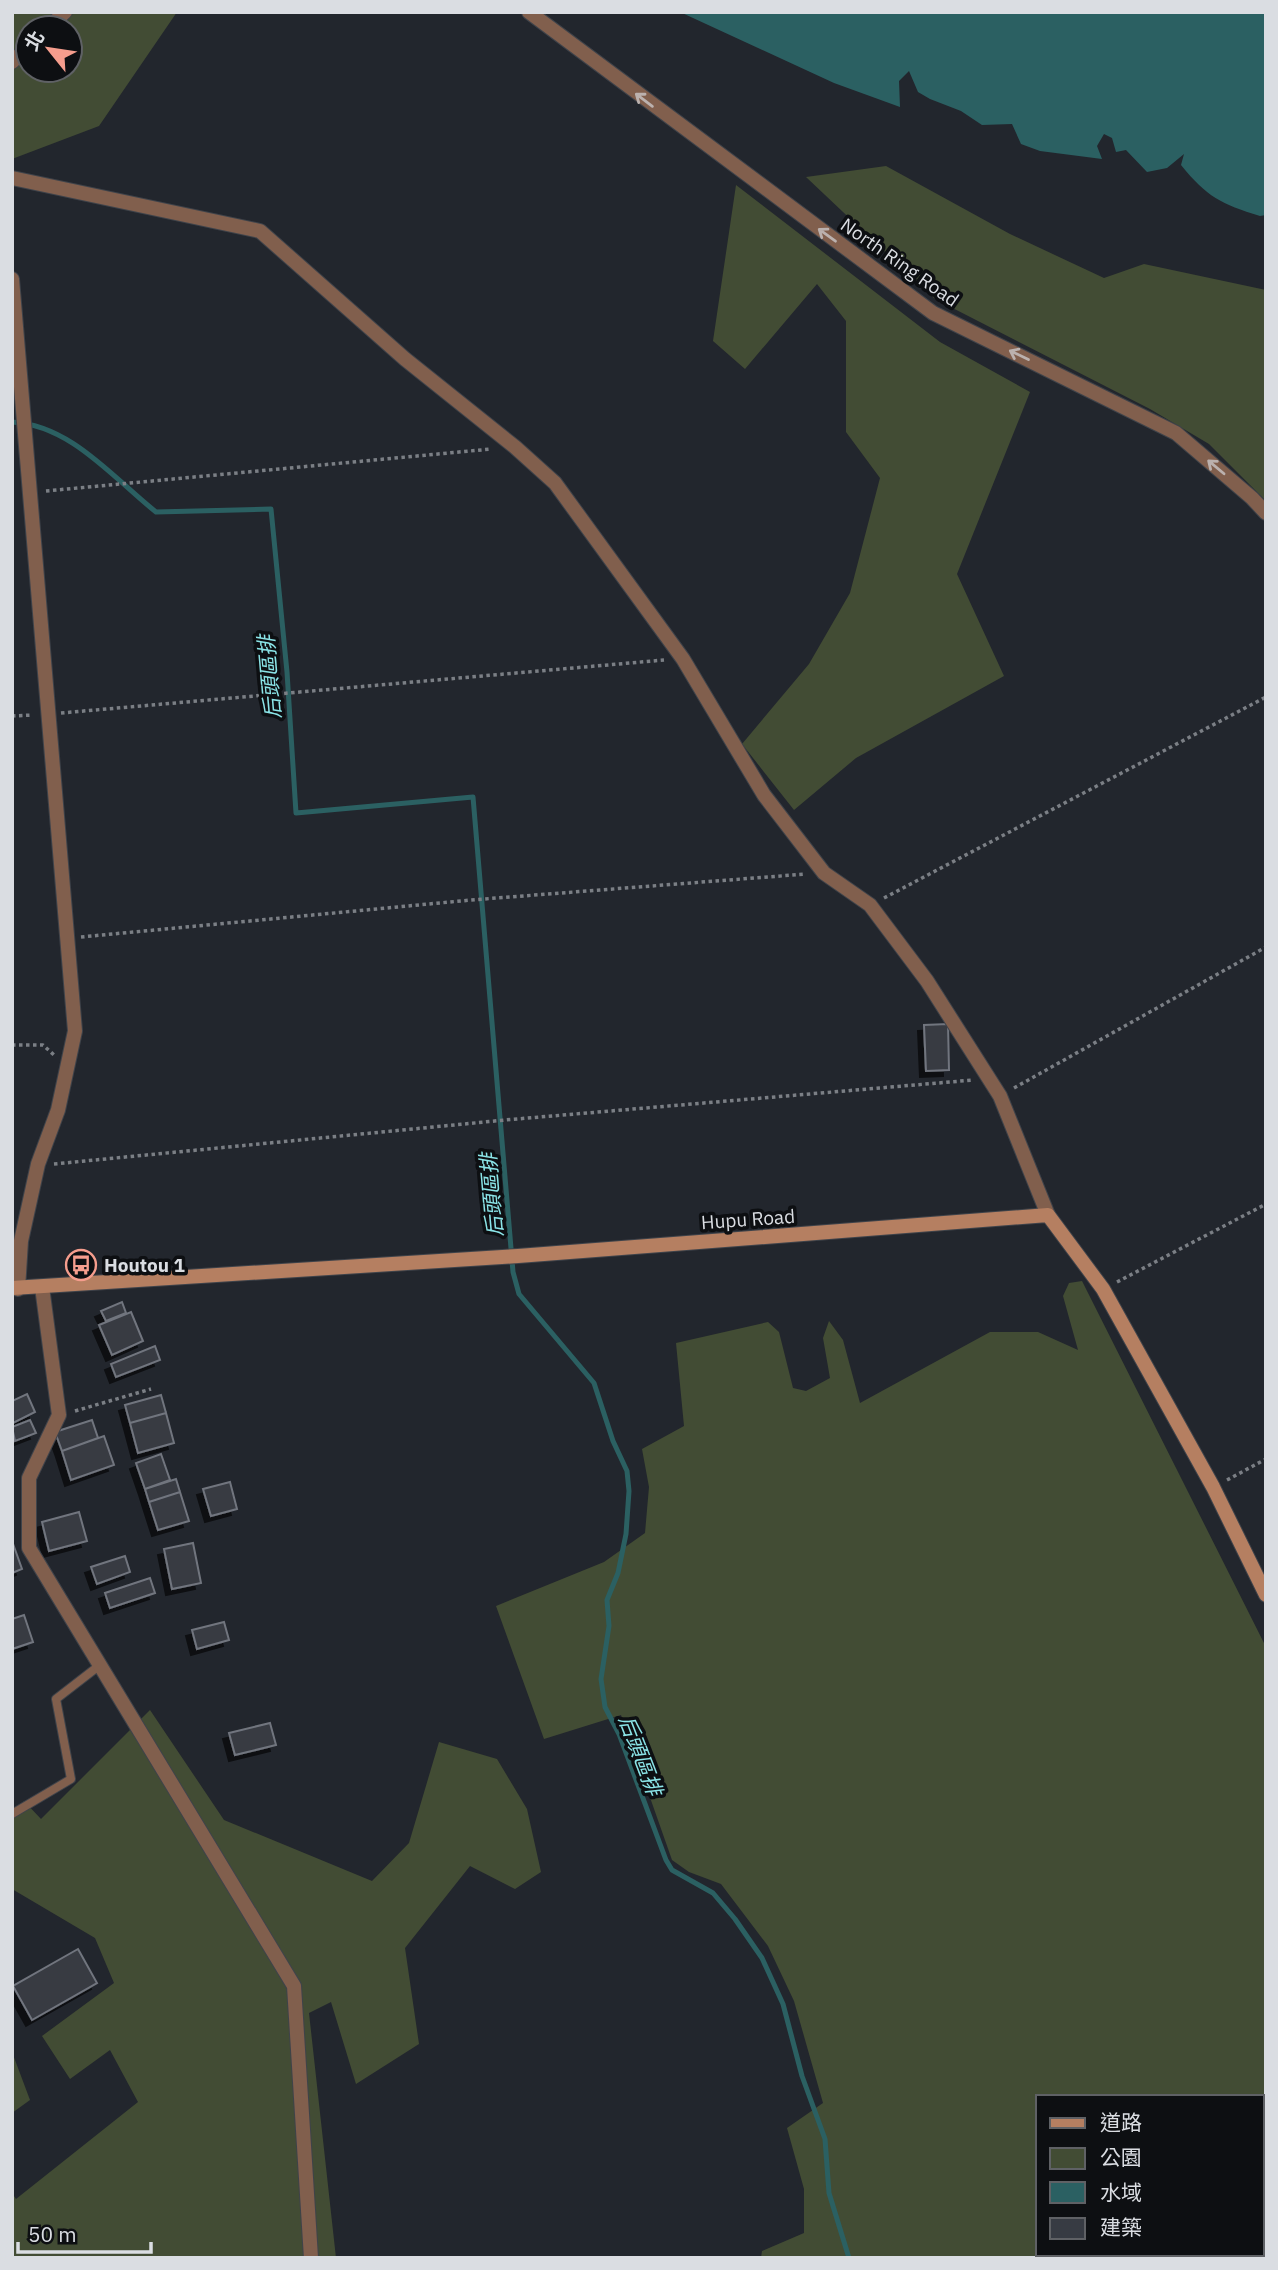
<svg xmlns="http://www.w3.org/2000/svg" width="1278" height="2270" viewBox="0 0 1278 2270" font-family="'IBM Plex Sans','Noto Sans TC',sans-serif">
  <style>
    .green { fill: #424c34; fill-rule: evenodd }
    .water { fill: #2b6062 }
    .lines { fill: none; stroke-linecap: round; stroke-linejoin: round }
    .stream { stroke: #2b6062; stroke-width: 5 }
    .building { fill: #373b43; stroke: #71757e; stroke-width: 2; filter: url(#shadow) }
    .service-casing { stroke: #3f434a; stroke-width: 10 }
    .minor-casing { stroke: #3f434a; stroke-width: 16 }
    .tertiary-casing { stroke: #3f434a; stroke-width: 16 }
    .secondary-casing { stroke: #3f434a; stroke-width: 16 }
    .path { stroke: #7b7f85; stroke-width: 3.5; stroke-dasharray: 3.5 3.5; stroke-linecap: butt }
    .service { stroke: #815f4d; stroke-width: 8 }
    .minor { stroke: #815f4d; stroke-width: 14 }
    .tertiary { stroke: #815f4d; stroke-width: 14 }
    .secondary { stroke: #b57f61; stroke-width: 14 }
    .oneway { stroke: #bbb1ae }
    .labels { text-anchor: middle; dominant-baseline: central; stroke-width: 7; stroke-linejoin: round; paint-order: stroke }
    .street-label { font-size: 19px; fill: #dadde2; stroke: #0d0f12 }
    .poi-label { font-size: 19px; font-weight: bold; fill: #dadde2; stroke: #0d0f12; text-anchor: start }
    .water-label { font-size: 21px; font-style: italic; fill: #8be5e8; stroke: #0d0f12 }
  </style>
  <defs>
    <filter id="shadow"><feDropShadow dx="-6" dy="6" stdDeviation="0" flood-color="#0009"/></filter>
  </defs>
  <rect width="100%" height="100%" fill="#22262d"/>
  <path class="green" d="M12,12h165l-78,114 -87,33zM28,28h42v42h-42z
    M886,166l124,68 94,44 40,-14 122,26v211l-57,-57 -59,-35 -215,-110 -129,-122z
    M736,185l204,157 90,50 -73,182 47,102 -148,82 -62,52 -52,-66 67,-80 41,-71 30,-115 -34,-46v-111l-29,-37 -72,85 -32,-28z
    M1082,1281l184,366v611h-505l1,-7 42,-18v-44l-17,-61 36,-25 -29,-102 -26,-55 -47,-62 -32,-12 -17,-12 -51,-145 -77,24 -48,-133 108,-44 41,-29 4,-46 -7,-38 42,-23 -8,-83 92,-21 11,10 14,56 13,3 24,-13 -7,-40 6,-17 14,19 17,63 130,-71h48l40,18 -15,-54 6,-13zM1038,2097h224v157h-224z
    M150,1710l74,110 148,61 37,-38 30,-101 58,17 30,50 14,63 -26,17 -45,-23 -65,82 14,96 -63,40 -25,-82 -22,11 27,245h-324v-65l4,6 122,-97 -28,-52 -40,29 -28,-43 72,-53 -19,-45 -83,-49v-69l12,-19 17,18z
    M12,2052l18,48 -18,13z"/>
  <path class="water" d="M680,12h586v203l-6,1c-39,-12 -53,-19 -79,-51l3,-11 -17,14 -20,4 -21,-22 -10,2 -4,-14 -8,-4 -7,12 5,13 -62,-8 -19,-7 -9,-20 -30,1 -21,-14 -31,-12 -12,-7 -9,-21 -10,10 1,26 -66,-24z"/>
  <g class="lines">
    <path class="stream" d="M12,422c59,3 101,56 144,90l115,-3 16,163 9,141 177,-16 40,475 6,22 75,89 19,58 14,30 2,20 -3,43 -8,39 -11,27 2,26 -8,53 4,28 14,27 47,126 6,10 41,23 22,26 27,39 21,46 19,72 23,63 4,54 20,65"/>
  </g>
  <path class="building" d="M948,1024l1,46 -23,1 -2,-46z
    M122,1302l4,11 -20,8 -5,-10z
    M131,1312l12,29 -31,14 -13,-30z
    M155,1346l5,14 -44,17 -5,-13z
    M27,1394l8,18 -22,11 -1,-22z
    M161,1395l5,18 -36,10 -5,-18z
    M166,1413l8,30 -36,10 -8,-30z
    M30,1420l6,13 -21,8 -3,-14z
    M92,1420l6,18 -36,13 -7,-19z
    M104,1436l10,29 -43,15 -9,-29z
    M161,1454l9,26 -25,9 -9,-26z
    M176,1479l4,13 -31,10 -4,-13z
    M230,1482l7,27 -26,7 -8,-27z
    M180,1492l9,29 -31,9 -9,-28z
    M79,1512l8,29 -38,10 -7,-29z
    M12,1541l10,28 -10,4z
    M193,1543l8,40 -29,6 -8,-40z
    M125,1556l5,16 -33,12 -6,-17z
    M150,1578l5,15 -45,15 -5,-15z
    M24,1615l9,27 -21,7v-30z
    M224,1622l5,18 -32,9 -5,-19z
    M270,1723l6,22 -41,10 -6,-22z
    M78,1949l19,34 -65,37 -19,-34z"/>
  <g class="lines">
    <g class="service-casing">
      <path id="service" d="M12,1814l59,-35 -15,-80 44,-34"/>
    </g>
    <g class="minor-casing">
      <path id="minor" d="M12,279l63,752 -17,79 -20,54 -17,77 -3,48
        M42,1287l17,128 -30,63v70l265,438 17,272
        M1175,2254l4,4"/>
    </g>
    <g class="tertiary-casing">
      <path id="tertiary" d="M529,12l404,301 243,120 76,65 14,15
        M48,28l17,-16
        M12,62l16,-15
        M12,178l248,53 145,128 110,88 40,36 128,176 81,136 60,78 46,32 57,76 73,115 48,119"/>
    </g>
    <g class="secondary-casing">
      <path id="secondary" d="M12,1288l506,-32 530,-41 55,74 110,198 53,108"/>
    </g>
    <path class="path" d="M46,491l445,-42
      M61,713l603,-53
      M12,716l21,-1
      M884,898l382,-201
      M81,937l390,-37 335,-26
      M12,1045h31l11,10
      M1014,1088l252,-141
      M54,1164l451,-44 468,-40
      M1117,1282l149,-78
      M75,1411l76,-22
      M1227,1480l39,-21"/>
    <use href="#service" class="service"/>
    <use href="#minor" class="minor"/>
    <use href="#tertiary" class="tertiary"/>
    <use href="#secondary" class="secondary"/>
  </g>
  <defs><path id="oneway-shaft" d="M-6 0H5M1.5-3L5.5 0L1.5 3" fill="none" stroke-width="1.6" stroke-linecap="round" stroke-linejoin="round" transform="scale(1.75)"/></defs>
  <g class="oneway">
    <use href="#oneway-shaft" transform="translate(644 100) rotate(-143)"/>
    <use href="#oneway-shaft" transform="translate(827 235) rotate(-144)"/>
    <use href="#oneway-shaft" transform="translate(1019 355) rotate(-154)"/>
    <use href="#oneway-shaft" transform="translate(1216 467) rotate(-140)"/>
  </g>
  <defs>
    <g id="bus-ring" transform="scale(1.575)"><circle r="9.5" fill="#0d0f12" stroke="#f59d8d" stroke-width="1.5"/><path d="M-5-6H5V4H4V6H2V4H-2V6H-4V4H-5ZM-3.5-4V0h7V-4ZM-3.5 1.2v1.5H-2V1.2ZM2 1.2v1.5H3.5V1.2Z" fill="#f59d8d"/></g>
  </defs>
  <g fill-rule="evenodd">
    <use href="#bus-ring" x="81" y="1265"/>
  </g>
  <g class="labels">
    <g class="street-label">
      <text transform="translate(900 262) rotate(35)">North Ring Road</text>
      <text transform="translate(748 1219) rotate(-4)">Hupu Road</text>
    </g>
    <g class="poi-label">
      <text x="104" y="1265">Houtou 1</text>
    </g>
    <g class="water-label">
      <text transform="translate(269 677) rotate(-95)">后頭區排</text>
      <text transform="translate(491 1195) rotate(-95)">后頭區排</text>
      <text transform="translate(641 1755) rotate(69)">后頭區排</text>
    </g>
  </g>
  <rect width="1278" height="2270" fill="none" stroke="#dadde2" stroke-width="28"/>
  <rect x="1036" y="2095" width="228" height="161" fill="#0d0f12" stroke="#5f6165" stroke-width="2"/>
  <rect x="1050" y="2118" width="35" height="10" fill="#b57f61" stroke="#5f6165" stroke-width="2"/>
  <text x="1100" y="2130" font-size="21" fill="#dadde2">道路</text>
  <rect x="1050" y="2148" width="35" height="21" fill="#424c34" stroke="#5f6165" stroke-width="2"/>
  <text x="1100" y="2165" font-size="21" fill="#dadde2">公園</text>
  <rect x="1050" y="2182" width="35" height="21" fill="#2b6062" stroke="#5f6165" stroke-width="2"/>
  <text x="1100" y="2200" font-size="21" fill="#dadde2">水域</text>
  <rect x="1050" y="2218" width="35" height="21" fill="#373b43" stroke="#5f6165" stroke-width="2"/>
  <text x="1100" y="2235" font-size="21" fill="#dadde2">建築</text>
  <g transform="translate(49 49) rotate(300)"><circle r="33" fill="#0d0f12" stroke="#5f6165" stroke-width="2"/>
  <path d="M0-5L12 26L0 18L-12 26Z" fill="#f59d8d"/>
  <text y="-10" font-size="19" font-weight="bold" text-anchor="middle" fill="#dadde2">北</text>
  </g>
  <path d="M18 2242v10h133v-10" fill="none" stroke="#dadde2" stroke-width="3.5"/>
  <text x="28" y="2242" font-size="21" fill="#dadde2" stroke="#0d0f12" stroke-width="5" paint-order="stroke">50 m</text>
</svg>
